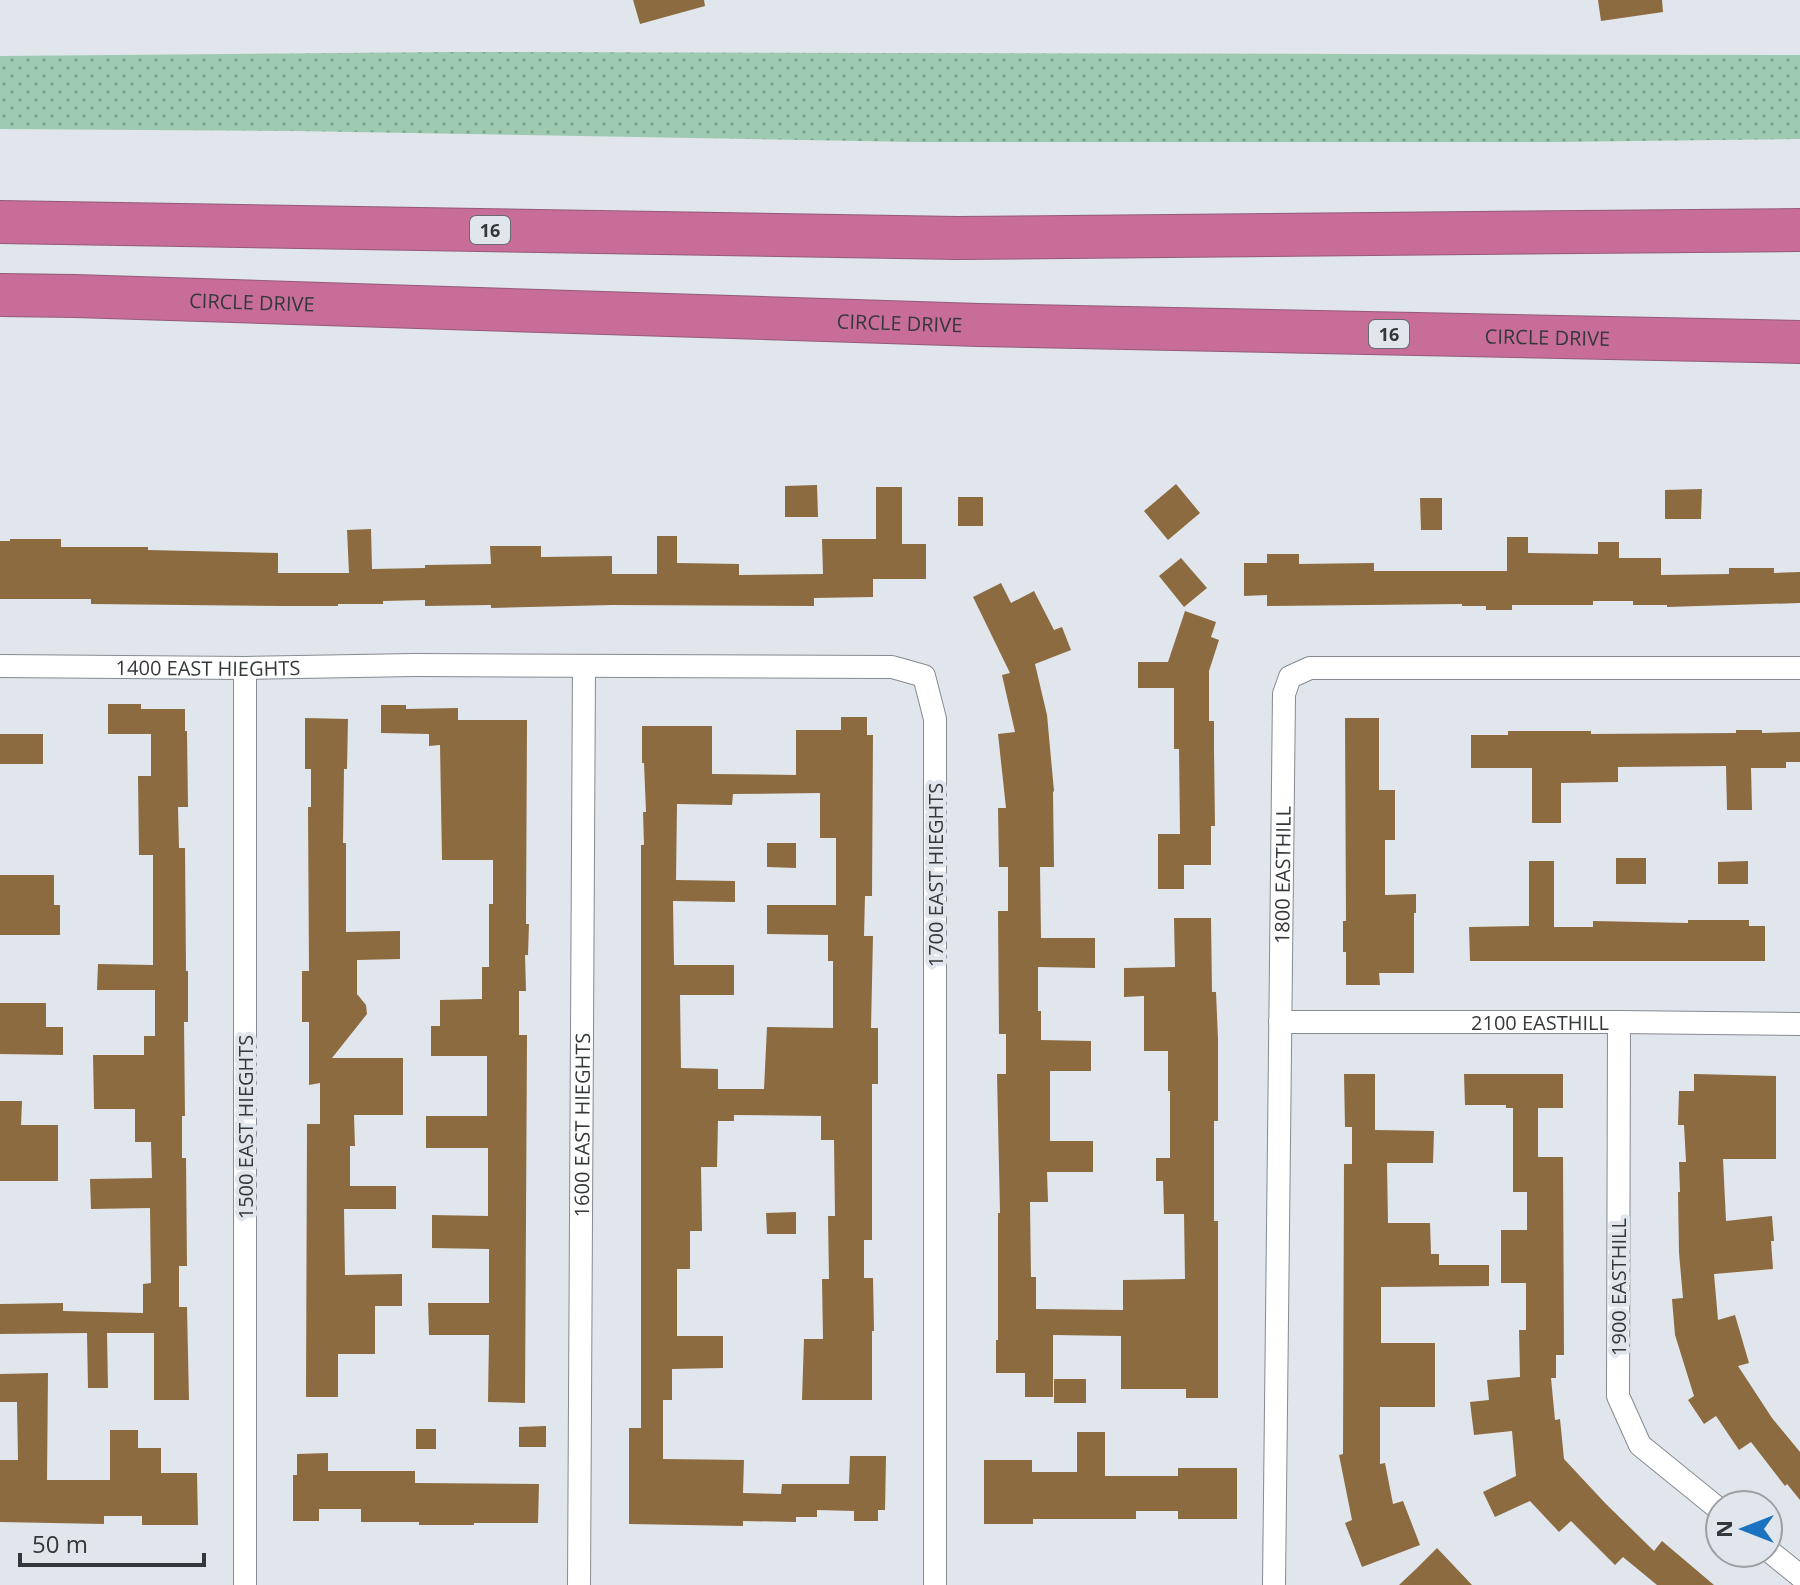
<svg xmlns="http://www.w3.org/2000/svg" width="1800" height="1585" viewBox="0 0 1800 1585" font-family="'Open Sans',sans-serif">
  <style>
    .park { fill: url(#park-dots) }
    .building { fill: #8d6b40; fill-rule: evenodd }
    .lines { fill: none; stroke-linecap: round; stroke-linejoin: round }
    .minor-casing { stroke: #858b90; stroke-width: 24 }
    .motorway-casing { stroke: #945a77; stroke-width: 44 }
    .minor { stroke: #fff; stroke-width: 22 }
    .motorway { stroke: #c76d98; stroke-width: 42 }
    .labels { text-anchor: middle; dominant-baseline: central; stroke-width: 8; stroke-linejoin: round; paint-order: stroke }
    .shield { fill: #e0e6ec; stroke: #686c6f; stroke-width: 2 }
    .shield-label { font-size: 18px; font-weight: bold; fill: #35383a }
    .street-label { font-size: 20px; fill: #35383a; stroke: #e0e6ec }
  </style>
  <defs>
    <pattern id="park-dots" width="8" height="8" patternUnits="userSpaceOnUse" patternTransform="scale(2)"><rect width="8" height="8" fill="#9ecab1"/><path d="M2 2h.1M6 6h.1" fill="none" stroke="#82a591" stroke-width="1.8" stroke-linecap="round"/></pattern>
  </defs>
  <rect width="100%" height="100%" fill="#e0e6ec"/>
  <path class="park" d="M454,52l1346,3v84l-246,3h-638l-620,-11 -296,-2v-73z"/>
  <path class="building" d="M633,0h71l1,6 -65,18z
    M1598,0h64l1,12 -62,9z
    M1176,484l24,29 -32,27 -24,-29z
    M817,485l1,32h-33v-31z
    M876,487h26v57h24v35h-53v18l-59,1v8l-202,-1 -121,3v-3l-66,1v-6l-42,1v3h-45v2h-56l-191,-2v-5h-91v-58h10v-2h51v8h87v3l130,3v20h71l-2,-43 24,-1 1,40 53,-1v-3l66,-1 -1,-18h51v11l71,-1v18h45v-38h20v27l62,1v11l84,-1 -1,-35h54z
    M1702,489l-1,30h-36v-29z
    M958,497h25v29h-25z
    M1420,498h22v32h-21z
    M1507,537h21v16l70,1v-12h21v16h42v17l68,-1v-6h45v5l26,-1v31l-133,4v-2h-34v-4h-40v4h-81v5h-26v-4h-24v-2l-195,2v-11l-23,1v-33h23v-9h32v10l75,-1v8h133z
    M1181,558l26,30 -23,19 -25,-31z
    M1001,583l10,20 23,-12 20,39 8,-3 9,23 -36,14 12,51 7,76 -1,1 1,75h-14l1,71h54v30l-57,-1v44h3v29l50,1v30h-41v70h43v31h-46l1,30h-18l1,75h5v32l87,1v-30l62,-1 -1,-65h-20l-1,-33h-7v-23h14v-67h-2v-40h-24v-55l-20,1v-29l51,-1 -1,-49h37l1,74h4l2,47v82h-4v100h4v177h-32v-9h-65v-53l-68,-1v62h-28v-24h-29v-33h2v-127h2l-3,-139h9v-40h-7l-1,-123h10v-44h-9l-1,-59h8l-8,-74 17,-2 -13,-57 8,-2 -37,-76z
    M1185,611l31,11 -5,15 8,3 -10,31v50h5v27l1,78h-4v39h-27v24h-26v-55h22l-1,-85h-5v-61h-36v-26h30z
    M108,704h33v5h44v22h2l1,76h-10l1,41h6l1,123h2v51h-4l1,94h-3v42h4l1,108h-8v41h8l2,93h-35v-67h-47l1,55h-20l-1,-55 -87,1v-30l63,-1v8l80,2v-29l8,-1 -1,-75 -59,1 -1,-30 62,-1 -1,-36h-16v-33h-41l-1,-54h51v-19h11v-46h-58l1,-26 55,1v-110h-14l-1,-79h13v-42h-43z
    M381,705h25v4l52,-1v12h69l-1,204h3l-1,31h-3l1,36h-7v44h8l-2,368 -37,-1 1,-67h-60l-1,-32h61v-54l-57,-1v-33l56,1v-68h-62v-32h61v-60h-56v-30h9v-26l42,-1v-32h7v-63h4v-44h-51l-2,-115 -11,1v-12l-48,-1z
    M841,717h26v18h6l-1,161h-7l-1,40h9l-2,92h7v56h-6v156h-8v38h9l1,53h-2v69h-70l2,-61h19l-1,-60h7l-1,-63h7l-1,-76h-13v-24l-87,-1v6h-16l-1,46h-16l1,64h-12v38h-13v67h46v32l-51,1v31h-9v59l81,1 -1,33 38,1 1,-10h67l1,-28h36l-1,54h-7v11h-24v-10l-37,-1v7h-21v5l-53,-1v5l-114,-2v-96h12v-583h3l-1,-33h3l-2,-49h-2v-37h70v48l84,1v-45h45zM820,793v45h16v67h-69v29l61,1v26h5v67l-66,-1 -3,62h-46v-20l-37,-1 -1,-73h54v-30h-60l-1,-64 62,1v-21l-59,-1 1,-76 55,1 1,-11z
    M305,718l43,1 -1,50h-3l-1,74h3v89l54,-1v28l-43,1v34l9,11 1,9 -35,44h71v57h-49l1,31h-5v40h46v23h-52l1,66 57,-1v32h-27v48h-37v43h-32l1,-273h13v-41l-11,2v-63h-7v-51h7l-1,-164h3v-38h-6z
    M1345,718h34v72h16v50h-10v55l31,-1v19h-2v60h-35l1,12h-34v-33h-3v-31h3z
    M1736,730h26v3l38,-1v30h-14v6h-35l1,42h-25l-1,-44 -108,1v15l-57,1v40h-29v-55h-61v-33h37v-4h83v3l145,-1z
    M0,734h43v30h-43z
    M767,843h29v25l-29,-1z
    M1616,858h30v26h-30z
    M1529,861h25v66h39v-6l95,2v-3h61v6h16v35h-295l-1,-34 60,-1z
    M1748,861v23h-30v-22z
    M0,875h54v30h6v30h-60z
    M0,1003h46v24h17v28l-63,-1z
    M1344,1074h31v56l59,1 -1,32h-46l1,60h42l1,31h8v11h50v21l-108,1v56h54v64h-55v57l5,-1 8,41 10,-3 17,44 -58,22 -17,-44 7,-3 -13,-65 4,-1 1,-290h8v-37h-7z
    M1464,1074h99v34h-25v49h25l1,198h-8v23h-5l4,42 5,-1 4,40 42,45 48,47 8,-10 52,44h-57l-34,-28 -8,8 -44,-44 -12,11 -29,-31 -35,16 -12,-25 33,-16 -4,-45 -38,4 -4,-33 19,-2 -2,-20 33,-3 -1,-47h7v-47h-25v-53h26v-38h-14v-84h-7v-3h-41z
    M1694,1074l82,2v83h-53l3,62 46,-5 2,25h-3l2,28 -59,5 4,46 17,-5 14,48 -11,3 34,52 28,34v48l-13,-16 -2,2 -34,-44 -12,8 -23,-34 -12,8 -16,-24 6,-4 -19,-61 -3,-36 11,-1 -4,-45 -1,-61h2l-1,-30h7l-2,-37h-6l1,-34h15z
    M0,1101h22l-1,24h37v56h-58z
    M796,1212v22h-29l-1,-21z
    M48,1373l-1,107h63v-50h28v18h23v25h36l1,52h-56v-9h-38v8l-104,-2v-62h18l-1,-58h-17v-28z
    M1054,1379h32v24h-32z
    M546,1426v21h-27v-20z
    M416,1429h20v20h-20z
    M1077,1432h28v44h73v-8h59v51h-59v-8h-42v8h-103v5h-49v-64h48v12h45z
    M328,1453v18h87v12l124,1 -1,39h-64v2h-55v-3h-58v-13h-42v12h-26v-46h4v-21z
    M1437,1548l35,37h-73l17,-16z"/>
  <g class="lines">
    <g class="minor-casing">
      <g id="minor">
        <path id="s1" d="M0,666l245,2 170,-3 477,2 32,9 11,43v866"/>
        <path d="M245,668v917"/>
        <path id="s2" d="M1280,1022h339l181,2"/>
        <path d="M1619,1022l-1,374 22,49 80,65"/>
        <path d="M1768,1550l32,26"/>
        <path id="s3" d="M579,1585l5,-919"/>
        <path id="s4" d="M1274,1585l10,-891 6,-17 20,-9h490"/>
      </g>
    </g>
    <g class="motorway-casing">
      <g id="motorway">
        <path d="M0,222l958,16 842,-8"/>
        <path id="s5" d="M0,295l75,1 904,29 821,17"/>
      </g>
    </g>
    <use href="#minor" class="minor"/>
    <use href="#motorway" class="motorway"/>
  </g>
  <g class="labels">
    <g class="shield">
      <rect x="470" y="216" width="40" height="28" rx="6"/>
      <rect x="1369" y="320" width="40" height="28" rx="6"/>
    </g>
    <g class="shield-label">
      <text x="490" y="230">16</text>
      <text x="1389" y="334">16</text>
    </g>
    <g class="street-label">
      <text stroke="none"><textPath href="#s5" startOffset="252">CIRCLE DRIVE</textPath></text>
      <text stroke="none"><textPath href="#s5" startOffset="900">CIRCLE DRIVE</textPath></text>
      <text stroke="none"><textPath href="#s5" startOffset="1548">CIRCLE DRIVE</textPath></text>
      <text stroke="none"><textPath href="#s1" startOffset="208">1400 EAST HIEGHTS</textPath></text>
      <text stroke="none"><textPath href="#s4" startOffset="710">1800 EASTHILL</textPath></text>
      <text transform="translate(935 875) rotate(-90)">1700 EAST HIEGHTS</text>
      <text stroke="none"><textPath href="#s2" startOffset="260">2100 EASTHILL</textPath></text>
      <text stroke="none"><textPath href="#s3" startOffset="460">1600 EAST HIEGHTS</textPath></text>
      <text transform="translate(245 1127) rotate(-90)">1500 EAST HIEGHTS</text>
      <text transform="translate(1618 1287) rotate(-90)">1900 EASTHILL</text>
    </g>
  </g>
  <g transform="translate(1744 1529) rotate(270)"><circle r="38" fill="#e0e6ec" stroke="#9ca0a5" stroke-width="2"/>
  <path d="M0-6L14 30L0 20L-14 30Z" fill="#1b72c0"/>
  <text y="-12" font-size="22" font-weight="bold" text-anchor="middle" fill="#35383a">N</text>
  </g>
  <path d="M20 1553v12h184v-12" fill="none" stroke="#35383a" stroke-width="4"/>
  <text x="32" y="1553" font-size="24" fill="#35383a" stroke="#e0e6ec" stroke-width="6" paint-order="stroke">50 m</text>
</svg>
